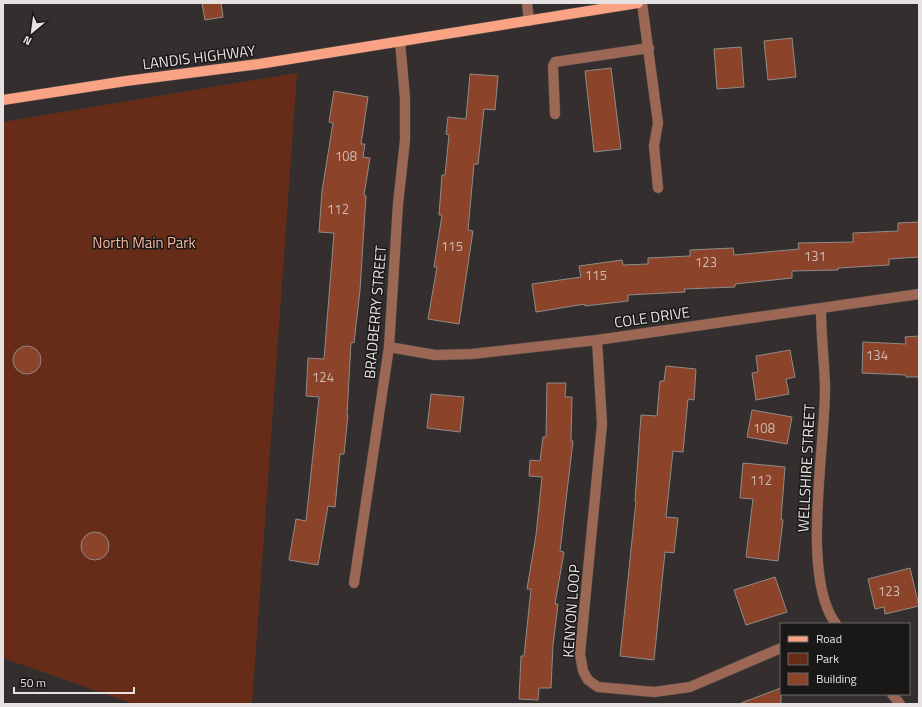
<svg xmlns="http://www.w3.org/2000/svg" width="922" height="707" viewBox="0 0 922 707" font-family="'Titillium Web',sans-serif">
  <style>
    .green { fill: #672c17 }
    .building { fill: #8b4329; stroke: #908b89 }
    .lines { fill: none; stroke-linecap: round; stroke-linejoin: round }
    .minor-casing { stroke: #504c4b; stroke-width: 11 }
    .major-casing { stroke: #504c4b; stroke-width: 11 }
    .minor { stroke: #9c6754; stroke-width: 10 }
    .major { stroke: #f9a284; stroke-width: 10 }
    .labels { text-anchor: middle; dominant-baseline: central; stroke-width: 3; stroke-linejoin: round; paint-order: stroke }
    .number-label { font-size: 13px; fill: #cebab3 }
    .street-label { font-size: 15px; fill: #e5e2e1; stroke: #1a1817 }
    .park-label { font-size: 15px; fill: #f4b49e; stroke: #1a1817 }
  </style>
  <rect width="100%" height="100%" fill="#342f2e"/>
  <path class="green" d="M297,73l-45,631h-118l-131,-46v-536z"/>
  <path class="building" d="M202,3h19l2,14 -18,3z
    M792,38l4,39 -28,3 -4,-39z
    M741,47l3,40 -27,2 -3,-40z
    M611,68l10,81 -27,3 -9,-81z
    M470,74l28,2 -3,34 -11,-1 -6,55h-4l-6,66 5,1 -14,93 -31,-5 9,-52h-3l8,-52h-3l3,-40h3l4,-40 -3,-1 2,-17 18,2z
    M334,91l34,6 -7,47h4l-2,13 7,1 -6,37 2,1 -6,94 -6,53 -3,-1 -4,73h1l-4,39h-4l-5,53 -7,-1 -10,59 -29,-5 7,-41 10,2 13,-124 -13,-1 2,-38 16,1 10,-126 -15,-1 3,-41 11,-68 -4,-1z
    M919,222v35l-30,2v6l-51,3v2l-46,1v7l-57,6v3l-51,2 1,3 -57,3v6l-43,5v-2l-49,8 -4,-28 49,-7 -2,-11 43,-6 1,5 25,-1v-6l42,-2v-6l43,-2 1,7 65,-6 -1,-6 55,-1v-9l45,-2v-8z
    M919,336v41h-13v-2l-44,-2 1,-31 43,2 -1,-7z
    M13 360a14 14 0 1 1 28 0a14 14 0 1 1-28 0Z
    M790,350l5,27 -9,2 3,15 -33,6 -4,-27 6,-1 -2,-16z
    M666,366l30,3 -2,31 -6,-1 -5,53 -10,-1 -7,66 12,1 -4,35 -9,-1 -11,108 -34,-4 16,-155h-1l6,-86 16,1 3,-35h4z
    M547,383h19l-1,14h7l-1,44h2l-13,110 4,1 -9,52h3l-5,41 -2,43h-12l-1,12 -19,-1 2,-43h3l7,-67h-4l9,-54 6,-58 -13,-1 1,-16 10,1 3,-24h3z
    M431,394l33,3 -4,35 -33,-4z
    M752,410l40,7 -5,27 -40,-7z
    M743,463l42,4 -4,52 2,1 -5,41 -32,-4 7,-58 -13,-1z
    M81 546a14 14 0 1 1 28 0a14 14 0 1 1-28 0Z
    M910,568l9,38 -34,8 -1,-7 -9,2 -7,-30z
    M775,577l12,35 -41,13 -12,-35z
    M781,688v16h-39l-1,-1z"/>
  <g class="lines">
    <g class="minor-casing">
      <path id="minor" d="M527,3l2,18
        M642,3l16,120 -4,23 4,42
        M555,114l-2,-48 2,-4 94,-14
        M821,309c0,25 3,50 4,76 1,60 -25,192 11,239
        M597,340l5,84 -22,230 3,17 5,9 10,7 56,5 36,-5 91,-39
        M389,347l46,8 37,-1 125,-14 322,-46
        M354,583l35,-236 9,-143 7,-64v-42l-5,-56
        M892,694l8,10"/>
    </g>
    <g class="major-casing">
      <path id="major" d="M3,100l123,-19 133,-17 379,-61"/>
    </g>
    <use href="#minor" class="minor"/>
    <use href="#major" class="major"/>
  </g>
  <g class="labels">
    <g class="number-label">
      <text x="346" y="156">108</text>
      <text x="338" y="209">112</text>
      <text x="452" y="246">115</text>
      <text x="815" y="256">131</text>
      <text x="706" y="262">123</text>
      <text x="596" y="275">115</text>
      <text x="877" y="355">134</text>
      <text x="323" y="377">124</text>
      <text x="764" y="428">108</text>
      <text x="761" y="480">112</text>
      <text x="889" y="591">123</text>
    </g>
    <g class="street-label">
      <text transform="translate(199 57) rotate(-7)">LANDIS HIGHWAY</text>
      <text transform="translate(375 312) rotate(-85)">BRADBERRY STREET</text>
      <text transform="translate(652 317) rotate(-8)">COLE DRIVE</text>
      <text transform="translate(806 468) rotate(-87)">WELLSHIRE STREET</text>
      <text transform="translate(571 611) rotate(-86)">KENYON LOOP</text>
    </g>
    <g class="park-label">
      <text x="144" y="242">North Main Park</text>
    </g>
  </g>
  <rect width="922" height="707" fill="none" stroke="#e5e2e1" stroke-width="8"/>
  <rect x="780" y="623" width="130" height="72" fill="#1a1817" stroke="#6b6968"/>
  <rect x="788" y="636" width="20" height="6" fill="#f9a284" stroke="#6b6968"/>
  <text x="816" y="643" font-size="12" fill="#e5e2e1">Road</text>
  <rect x="788" y="653" width="20" height="12" fill="#672c17" stroke="#6b6968"/>
  <text x="816" y="663" font-size="12" fill="#e5e2e1">Park</text>
  <rect x="788" y="673" width="20" height="12" fill="#8b4329" stroke="#6b6968"/>
  <text x="816" y="683" font-size="12" fill="#e5e2e1">Building</text>
  <g transform="translate(32 32) rotate(209)" stroke="#1a1817" stroke-width="3" paint-order="stroke">
  <path d="M0-3L7 15L0 10L-7 15Z" fill="#e5e2e1"/>
  <text y="-6" font-size="11" font-weight="bold" text-anchor="middle" fill="#e5e2e1">N</text>
  </g>
  <path d="M14 687v6h120v-6" fill="none" stroke="#e5e2e1" stroke-width="2"/>
  <text x="20" y="687" font-size="12" fill="#e5e2e1" stroke="#1a1817" stroke-width="3" paint-order="stroke">50 m</text>
</svg>
